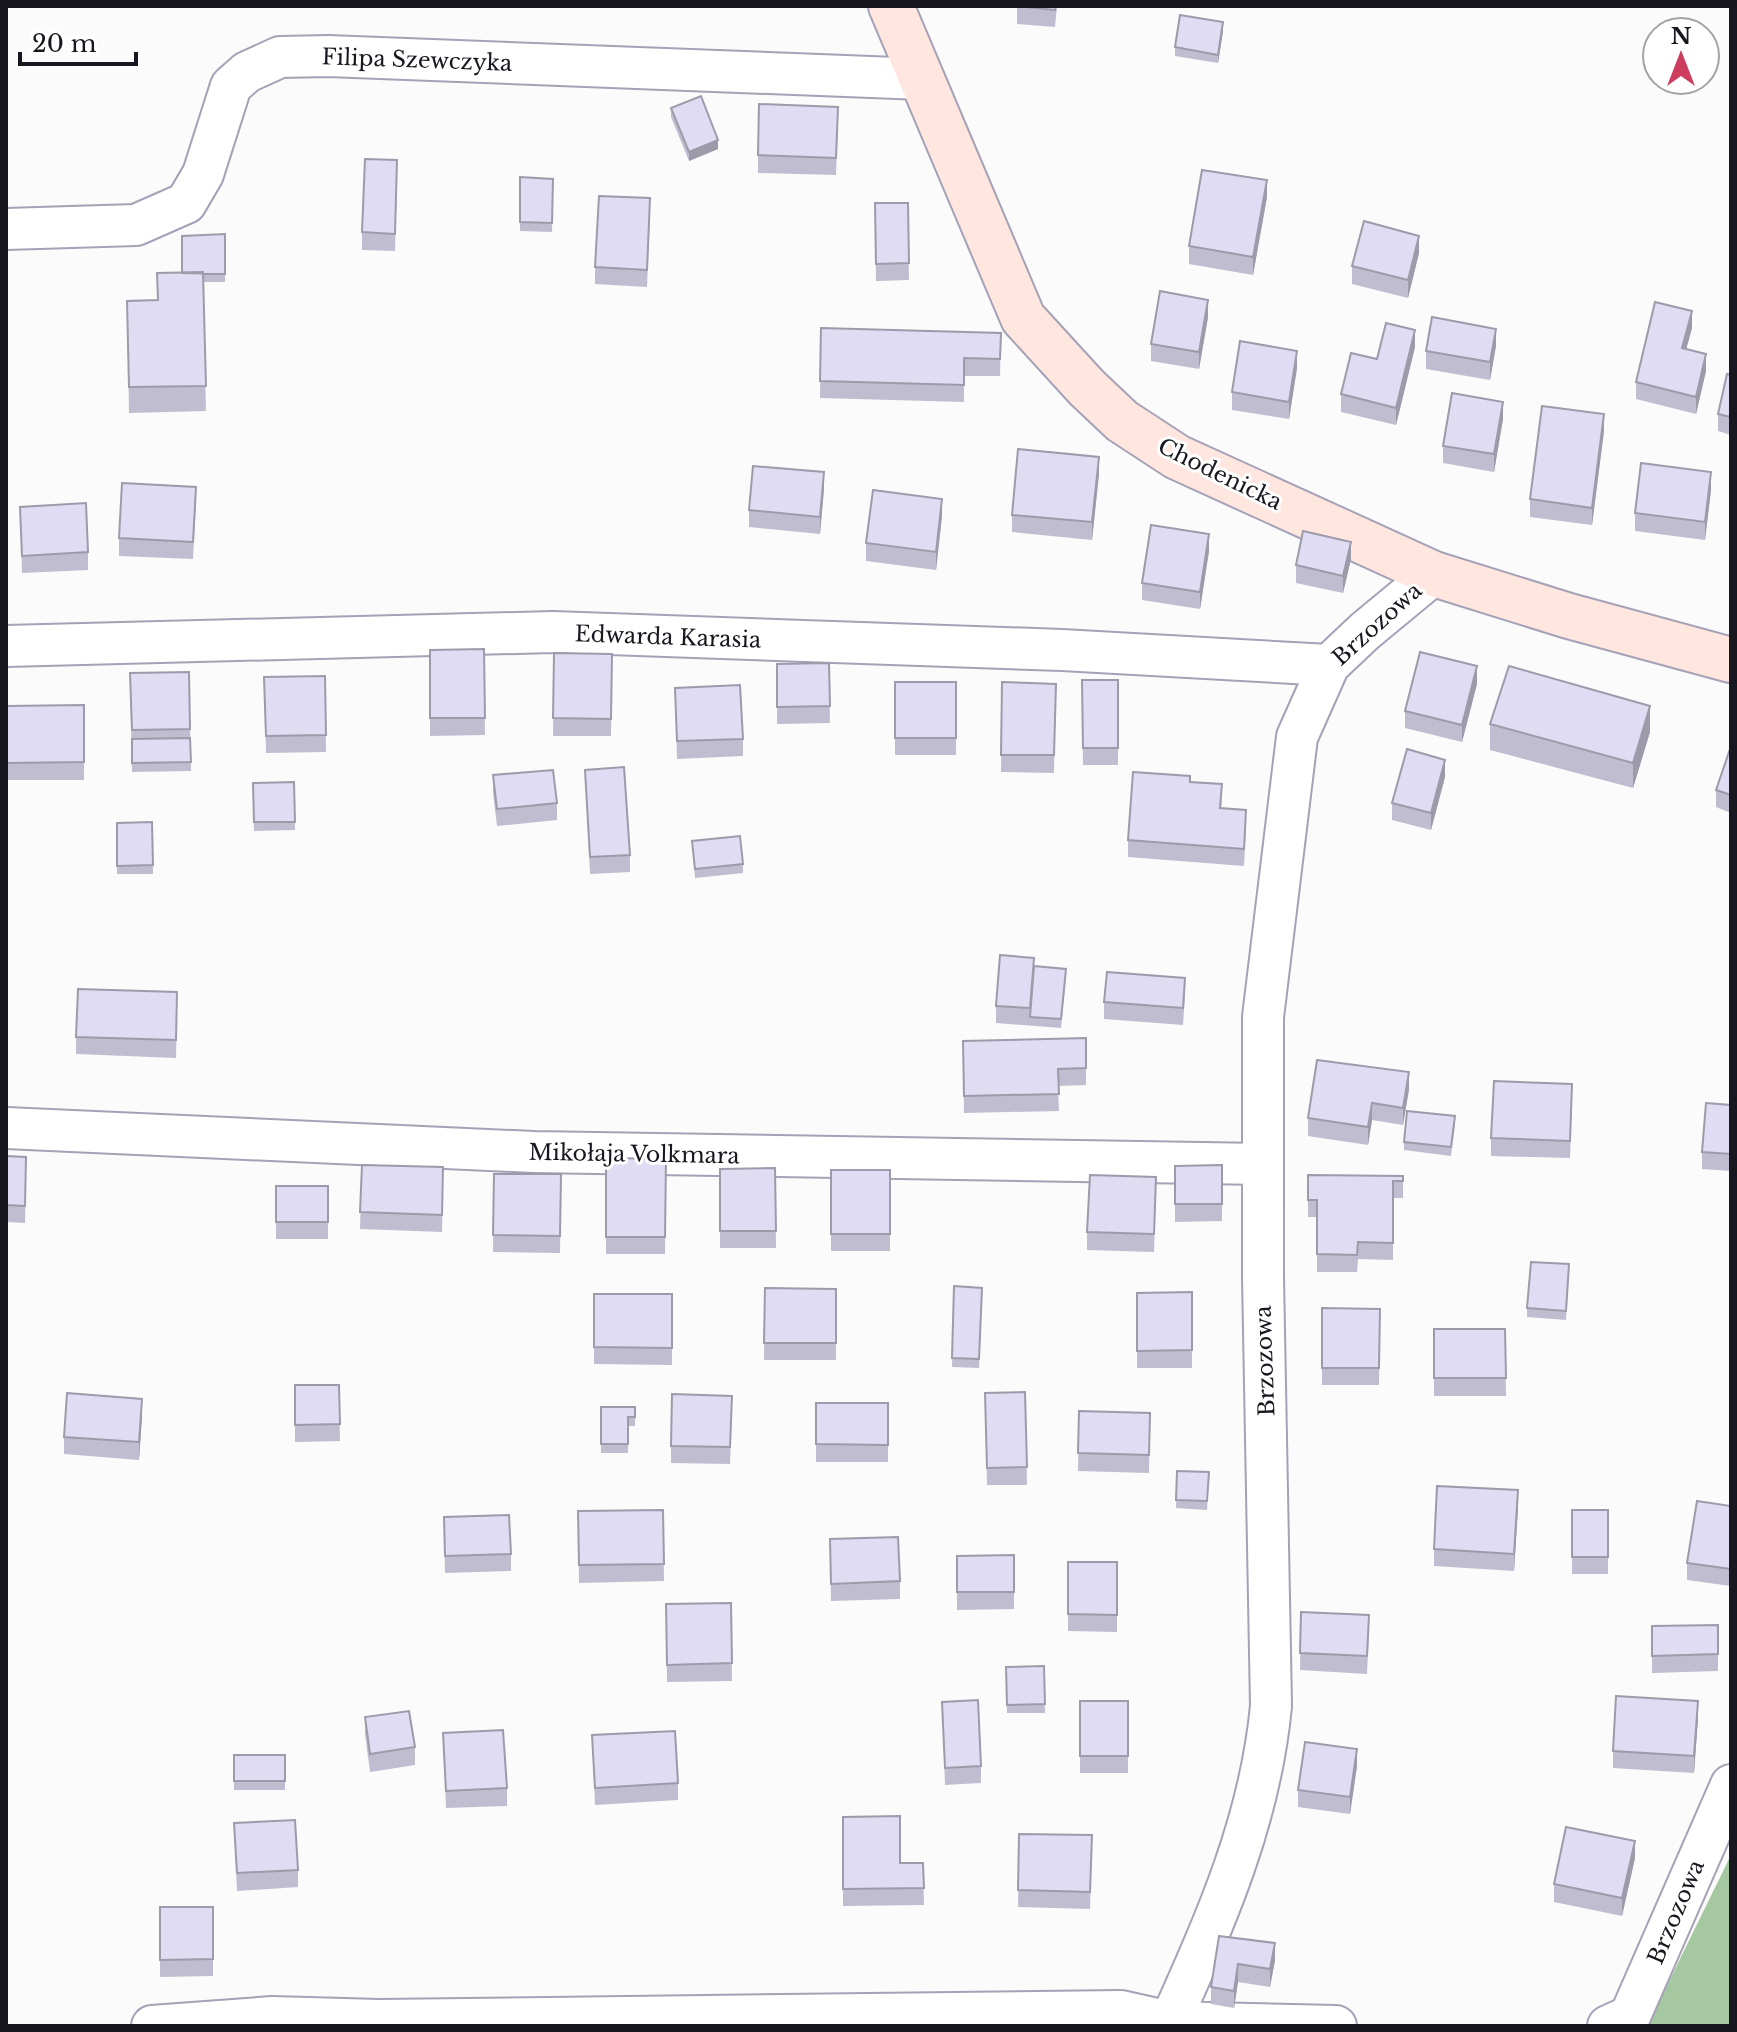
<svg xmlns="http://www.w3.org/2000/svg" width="1737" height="2032" viewBox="0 0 1737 2032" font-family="'Libre Baskerville',serif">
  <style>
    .forest { fill: #a5c8a0 }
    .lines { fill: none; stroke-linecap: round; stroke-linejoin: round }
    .street-casing { stroke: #a5a1b7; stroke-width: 44 }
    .secondary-casing { stroke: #a5a1b7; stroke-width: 48 }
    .street { stroke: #fff; stroke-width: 40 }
    .secondary { stroke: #ffe6de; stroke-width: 44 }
    .wall { fill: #c1bdd1 }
    .shaded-wall { fill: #9d9aaa }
    .building { fill: #e0dcf3; stroke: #9d9aaa; stroke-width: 2 }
    .labels { text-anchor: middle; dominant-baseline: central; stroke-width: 6; stroke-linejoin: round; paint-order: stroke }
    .street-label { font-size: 22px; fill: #18171f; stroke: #fff }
  </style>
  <rect width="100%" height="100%" fill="#fbfbfb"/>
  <path class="forest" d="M1731,1855v171h-84z"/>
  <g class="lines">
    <g class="street-casing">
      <path id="street" d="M6,229l130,-4 50,-22 17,-29 28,-88 16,-14 33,-15 48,-1 594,23
        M6,646l547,-14 509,18 267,15
        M6,1128l528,24 729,12
        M1170,2022c47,-105 90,-201 101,-316l-8,-429v-260l34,-280 32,-72 36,-34 69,-57
        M152,2026l120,-9 107,3 742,-9 49,11 166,4
        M1608,2026l22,-10 101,-231"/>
    </g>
    <g class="secondary-casing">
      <path id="secondary" d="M891,6l132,312 64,70 35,33 55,36 257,117 135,42 162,44"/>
    </g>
    <use href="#street" class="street"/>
    <use href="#secondary" class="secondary"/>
  </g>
  <path class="wall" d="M1017,6h40l-2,21 -38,-3z
    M1223,31l-5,32 -43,-7v-9z
    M671,108l47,41 -29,12 -18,-44z
    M838,124l-2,51 -78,-2v-18z
    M397,177l-2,74 -33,-1v-18z
    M520,177l33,2 -1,53 -32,-1z
    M1267,197l-14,78 -64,-11v-18z
    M875,203h33l1,77 -33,1z
    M650,216l-3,71 -52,-3v-17z
    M225,234v48h-22l3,129 -77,2 -2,-112 30,-1v-27h25z
    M1419,253l-11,45 -56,-14v-18z
    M1208,317l-9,52 -48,-8v-17z
    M821,328l180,5 -1,43h-36v26l-144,-4z
    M1692,328l-6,21 20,22 -10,43 -60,-15v-17z
    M1496,346l-6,34 -64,-11v-18z
    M1415,347l-19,78 -55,-13v-18l36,-35z
    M1297,368l-8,51 -57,-9v-18z
    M1731,375v60l-13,-4v-17z
    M1503,419l-9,53 -51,-9v-17z
    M1604,431l-12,94 -62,-8v-18z
    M1099,474l-7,66 -80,-8v-17z
    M824,489l-4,45 -71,-7v-17z
    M1711,490l-6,50 -70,-9v-18z
    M196,504l-3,55 -74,-3v-18z
    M20,507l68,45v18l-66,3z
    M942,516l-6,54 -70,-9v-18z
    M1209,551l-9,58 -58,-9v-17z
    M1351,559l-8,34 -47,-10v-18z
    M484,649l1,86 -55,1v-86z
    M554,653l58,1 -1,82h-58z
    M829,663l1,60 -53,1v-60z
    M189,672l2,99 -59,1 -2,-99z
    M325,676l1,76 -60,1 -2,-76z
    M1082,680h36v85h-35z
    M895,682h61v73h-61z
    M1002,682l54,2 -2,89 -53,-1z
    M1477,684l-15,58 -57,-14v-17z
    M675,688l68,51v17l-66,3z
    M84,705v75h-78v-74z
    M1490,724l160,8 -17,56 -143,-38z
    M1731,746v67l-15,-6v-17z
    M585,770l45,85v17l-40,2z
    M493,775l64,28v17l-60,6 -4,-33z
    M1445,777l-14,53 -39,-10v-17z
    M294,782l1,48 -41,1 -1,-48z
    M1190,782l32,20 -1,6 25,19 -2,39 -116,-9v-17z
    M152,822l1,52h-36v-51z
    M692,841l51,23v9l-48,5z
    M1034,967l32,11 -5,50 -65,-5v-17z
    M1185,996l-2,29 -79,-6v-17z
    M177,1010l-1,48 -100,-4v-17z
    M1086,1038v47l-28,1 1,25 -95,2 -1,-72z
    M1409,1089l-6,36 -31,-5 -4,25 -60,-9v-18z
    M1572,1101l-2,57 -79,-2v-18z
    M1731,1105v66l-29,-2v-17z
    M1455,1125l-4,31 -47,-6v-8z
    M6,1156l20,18 -1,49 -19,-1z
    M606,1158l60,1 -1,95h-59z
    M362,1165l81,19 -1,48 -82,-3z
    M1222,1165v56l-47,1v-56z
    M775,1168l1,80h-56v-79z
    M831,1170h59v81h-59z
    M494,1174h67l-1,79 -67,-1z
    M1308,1175l95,1v22h-10v62l-35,-1 -1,13h-40v-55h-9z
    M276,1186h52v53h-52z
    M1156,1194l-2,58 -67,-2v-18z
    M1569,1273l-3,47 -39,-3v-9z
    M954,1286l28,2 -3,80 -27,-1z
    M765,1288l71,1v71h-72z
    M1192,1292v76h-55v-75z
    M594,1294h78v71l-78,-1z
    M1322,1308l58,1 -1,76h-57z
    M1434,1329h71l1,67h-72z
    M295,1385h44l1,56 -45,1z
    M1025,1392l2,93h-40l-2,-92z
    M816,1403h72v59h-72z
    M601,1407h34v19h-7v27h-27z
    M1079,1411l71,2 -1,60 -71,-2z
    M732,1413l-2,51 -59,-1v-17z
    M142,1416l-3,44 -75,-6v-17z
    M1177,1471l32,1 -2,38 -31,-2z
    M1731,1506v80l-44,-6v-17z
    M1518,1508l-4,63 -80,-5v-17z
    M663,1510l1,71 -85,2 -1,-72z
    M1572,1510h36v64h-36z
    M444,1517l67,37v17l-66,2z
    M830,1539l70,42v18l-69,2z
    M1014,1555v54l-57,1v-54z
    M1068,1562h49v70l-49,-1z
    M731,1603l1,78 -65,1 -1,-78z
    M1301,1612l68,21 -2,41 -67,-4z
    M1718,1625v46l-66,2v-47z
    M1044,1666l1,47h-38l-1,-46z
    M1080,1701h48v72h-48z
    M942,1702l39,64v17l-36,2z
    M365,1717l50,30v18l-45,7 -5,-38z
    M1698,1718l-4,55 -81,-5v-17z
    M443,1733l64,55v18l-61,2z
    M592,1735l86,48v17l-83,5z
    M234,1755h51v35h-51z
    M1357,1766l-7,48 -52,-7v-17z
    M843,1817l57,46h23l1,42 -81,1z
    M234,1823l64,47v17l-61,4z
    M1019,1834l73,1 -2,74 -72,-2z
    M1635,1858l-13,58 -68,-14v-18z
    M160,1907h53v69l-53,1z
    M1219,1936l56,24 -5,27 -32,-5 -4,26 -23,-4v-17z"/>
  <path class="shaded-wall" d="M1223,22v9l-5,32v-8z
    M718,140v9l-29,12v-9z
    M1267,180v17l-14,78v-18z
    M1419,236v17l-11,45v-18z
    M1208,300v17l-9,52v-17z
    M1692,311v17l-10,37v-17z
    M1496,329v17l-6,34v-18z
    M1415,330v17l-19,78v-17z
    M1297,351v17l-8,51v-17z
    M1706,354v17l-10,43v-17z
    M1503,402v17l-9,53v-18z
    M1604,414v17l-12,94v-17z
    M1099,457v17l-7,66v-18z
    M824,472v17l-4,45v-17z
    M1711,472v18l-6,50v-18z
    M942,499v17l-6,54v-18z
    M1209,534v17l-9,58v-17z
    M1351,542v17l-8,34v-17z
    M1477,666v18l-15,58v-17z
    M1650,706v26l-17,56v-25z
    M1445,760v17l-14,53v-17z
    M1409,1072v17l-6,36v-17z
    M1372,1103v17l-4,25v-18z
    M142,1399v17l-3,44v-18z
    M1518,1490v18l-4,63v-17z
    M1698,1701v17l-4,55v-17z
    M1357,1749v17l-7,48v-17z
    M1635,1841v17l-13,58v-18z
    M1275,1943v17l-5,27v-18z
    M1238,1964v18l-4,26v-17z"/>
  <path class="building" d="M1017,6h39l-1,4z
    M1180,15l43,7 -5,33 -43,-8z
    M701,96l17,44 -29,12 -18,-44z
    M759,104l79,3 -2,51 -78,-3z
    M365,159l32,1 -2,74 -33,-2z
    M1202,170l65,10 -14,77 -64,-11z
    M520,177l33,2 -1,44 -32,-1z
    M599,196l51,2 -3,72 -52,-3z
    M875,203h33l1,60 -33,1z
    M1364,221l55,15 -11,44 -56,-14z
    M225,234v40l-43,-1v-37z
    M203,272l3,114 -77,1 -2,-86 31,-1 -1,-27z
    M1160,291l48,9 -9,52 -48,-8z
    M1655,302l37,9 -10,37 24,6 -10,43 -60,-15z
    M1432,317l64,12 -6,33 -64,-11z
    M1386,323l29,7 -19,78 -55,-14 10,-41 26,6z
    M821,328l180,5 -1,26 -36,-1v27l-144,-4z
    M1240,341l57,10 -8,51 -57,-10z
    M1727,374l4,1v42l-13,-3z
    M1452,393l51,9 -9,52 -51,-8z
    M1542,406l62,8 -12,94 -62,-9z
    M1018,449l81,8 -7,65 -80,-7z
    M1641,463l70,9 -6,50 -70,-9z
    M753,466l71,6 -4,45 -71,-7z
    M122,483l74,4 -3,55 -74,-4z
    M873,490l69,9 -6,53 -70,-9z
    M86,503l2,49 -66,4 -2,-49z
    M1151,525l58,9 -9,58 -58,-9z
    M1303,531l48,11 -8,34 -47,-11z
    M484,649l1,69h-55v-68z
    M1420,652l57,14 -15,59 -57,-14z
    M554,653l58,1 -1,65 -58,-1z
    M829,663l1,43 -53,1v-43z
    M1509,666l141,40 -17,57 -143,-39z
    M189,672l1,57 -58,1 -2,-57z
    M325,676l1,59 -60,1 -2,-59z
    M1082,680h36v68h-35z
    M895,682h61v56h-61z
    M1002,682l54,2 -2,71h-53z
    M740,685l3,54 -66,2 -2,-53z
    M84,705v57l-78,1v-57z
    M190,738l1,24 -59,1v-24z
    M1731,746v49l-15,-5z
    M1407,749l38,11 -14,53 -39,-10z
    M624,767l6,88 -40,2 -5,-87z
    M553,770l4,33 -60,6 -4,-34z
    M1133,772l57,4v6l32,2 -2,24 26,2 -2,39 -116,-9z
    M294,782l1,40h-41l-1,-39z
    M152,822l1,43 -36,1v-43z
    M740,836l3,28 -48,5 -3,-28z
    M1000,955l34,3 -4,50 -34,-2z
    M1034,966l32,3 -5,50 -31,-2z
    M1107,972l78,6 -2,30 -79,-6z
    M78,989l99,3 -1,48 -100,-3z
    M1086,1038v30l-28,1 1,25 -95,2 -1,-55z
    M1317,1060l92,12 -6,36 -31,-5 -4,24 -60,-9z
    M1494,1081l78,3 -2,57 -79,-3z
    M1706,1103l25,2v49l-29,-2z
    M1407,1111l48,5 -4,31 -47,-5z
    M6,1156l20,1 -1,49 -19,-1z
    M606,1158l60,1 -1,78h-59z
    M362,1165l81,2 -1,48 -82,-3z
    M1222,1165v39h-47v-38z
    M775,1168l1,63h-56v-62z
    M831,1170h59v64h-59z
    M494,1174h67l-1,62 -67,-1z
    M1090,1175l66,2 -2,57 -67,-2z
    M1308,1175l95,1v5h-10v62l-35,-1 -1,13 -40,-1v-54h-9z
    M276,1186h52v36h-52z
    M1531,1262l38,2 -3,47 -39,-3z
    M954,1286l28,2 -3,71 -27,-1z
    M765,1288l71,1v54h-72z
    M1192,1292v58l-55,1v-58z
    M594,1294h78v54l-78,-1z
    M1322,1308l58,1 -1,59h-57z
    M1434,1329h71l1,49h-72z
    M295,1385h44l1,39 -45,1z
    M1025,1392l2,75 -40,1 -2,-75z
    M67,1393l75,6 -3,43 -75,-5z
    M672,1394l60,2 -2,51 -59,-1z
    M816,1403h72v42l-72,-1z
    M601,1407h34v10h-7v27h-27z
    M1079,1411l71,2 -1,42 -71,-2z
    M1177,1471l32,1 -2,29 -31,-1z
    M1437,1486l81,4 -4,64 -80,-5z
    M1697,1501l34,5v63l-44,-6z
    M663,1510l1,54 -85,1 -1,-54z
    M1572,1510h36v47h-36z
    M509,1515l2,39 -66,2 -1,-39z
    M898,1537l2,44 -69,3 -1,-45z
    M1014,1555v37h-57v-36z
    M1068,1562h49v53l-49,-1z
    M731,1603l1,60 -65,2 -1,-61z
    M1301,1612l68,3 -2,41 -67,-3z
    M1718,1625v29l-66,2v-30z
    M1044,1666l1,38 -38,1 -1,-38z
    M1616,1696l82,5 -4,55 -81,-5z
    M978,1700l3,66 -36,2 -3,-66z
    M1080,1701h48v55h-48z
    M409,1711l6,36 -45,7 -5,-37z
    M503,1730l4,58 -61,3 -3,-58z
    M675,1731l3,52 -83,5 -3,-53z
    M1305,1742l52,7 -7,48 -52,-7z
    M234,1755h51v26h-51z
    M900,1816v47h23l1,25 -81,1v-72z
    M295,1820l3,50 -61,3 -3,-50z
    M1566,1827l69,14 -13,57 -68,-14z
    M1019,1834l73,1 -2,57 -72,-2z
    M160,1907h53v52l-53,1z
    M1219,1936l56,7 -5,26 -32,-5 -4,27 -23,-4z"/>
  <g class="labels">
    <g class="street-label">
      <text transform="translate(417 60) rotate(2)">Filipa Szewczyka</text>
      <text transform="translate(1220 474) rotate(26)">Chodenicka</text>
      <text transform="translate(1377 624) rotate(-42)">Brzozowa</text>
      <text transform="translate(668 637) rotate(2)">Edwarda Karasia</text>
      <text transform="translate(634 1154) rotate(1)">Mikołaja Volkmara</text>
      <text transform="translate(1265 1361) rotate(-92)">Brzozowa</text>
      <text transform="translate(1676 1912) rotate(-67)">Brzozowa</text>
    </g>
  </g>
  <rect width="1737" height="2032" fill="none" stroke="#18171f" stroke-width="16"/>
  <g transform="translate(1681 56)"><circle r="38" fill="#ffffff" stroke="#a3a2a5" stroke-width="2"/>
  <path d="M0-6L14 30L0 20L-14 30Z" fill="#cd3d5e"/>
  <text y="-12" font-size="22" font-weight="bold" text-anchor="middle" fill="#18171f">N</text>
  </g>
  <path d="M20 52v12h116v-12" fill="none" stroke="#18171f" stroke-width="4"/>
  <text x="32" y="52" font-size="24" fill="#18171f" stroke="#ffffff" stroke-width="6" paint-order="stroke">20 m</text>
</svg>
